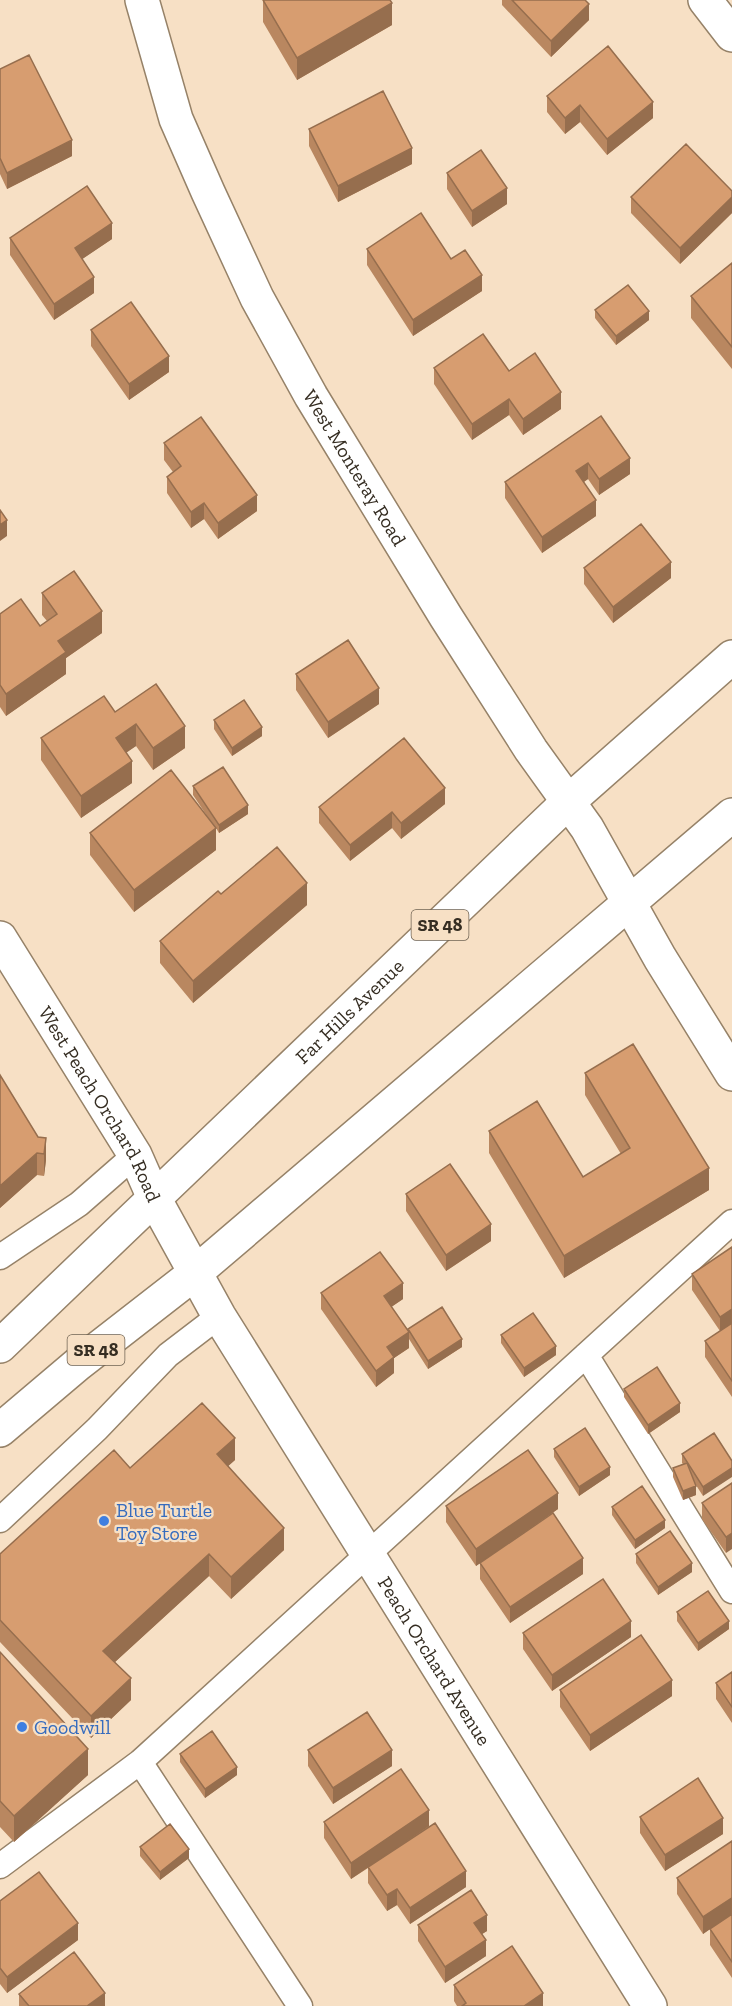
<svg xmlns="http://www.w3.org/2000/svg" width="732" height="2006" viewBox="0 0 732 2006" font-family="'Zilla Slab',serif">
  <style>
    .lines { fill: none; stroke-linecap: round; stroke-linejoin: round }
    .service-casing { stroke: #968268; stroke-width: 27 }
    .minor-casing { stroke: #968268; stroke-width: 36 }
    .primary-casing { stroke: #968268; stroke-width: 36 }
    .service { stroke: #fff; stroke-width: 24 }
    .minor { stroke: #fff; stroke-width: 33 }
    .primary { stroke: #fff; stroke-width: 33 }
    .wall { fill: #b98760 }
    .shaded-wall { fill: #966e4e }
    .building { fill: #d79d70; stroke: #966e4e; stroke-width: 1.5 }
    .shop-dot { fill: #3f7fe0; stroke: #f7e0c5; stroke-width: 2 }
    .labels { text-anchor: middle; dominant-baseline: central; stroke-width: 4.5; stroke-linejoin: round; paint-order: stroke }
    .shield { fill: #f7e0c5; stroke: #6f6353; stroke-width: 1.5 }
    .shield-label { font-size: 18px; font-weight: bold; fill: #352d22 }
    .street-label { font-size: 20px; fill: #352d22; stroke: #f7e0c5 }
    .shop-label { font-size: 20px; fill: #366cbe; stroke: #f7e0c5; text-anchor: start }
  </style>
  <rect width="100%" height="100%" fill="#f7e0c5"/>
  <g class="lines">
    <g class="service-casing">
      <path id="service" d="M0,1257l79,-53 56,-49
        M586,1355l146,236
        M0,1520l97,-91 71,-74 51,-39
        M140,1762l160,244
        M0,1866l140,-104 592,-540"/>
    </g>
    <g class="minor-casing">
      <g id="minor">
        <path id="s1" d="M142,0l34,119 32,73 49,106 54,98 135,221 85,133 56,78 73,130 72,116"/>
        <path d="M705,0l27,35"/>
        <path id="s2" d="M0,938l135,217 19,43 65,118 431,690"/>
      </g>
    </g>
    <g class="primary-casing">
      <g id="primary">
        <path id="s3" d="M0,1346l568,-544 164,-145"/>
        <path d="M0,1430l78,-66 117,-91 537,-458"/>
      </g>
    </g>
    <use href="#service" class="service"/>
    <use href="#minor" class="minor"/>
    <use href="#primary" class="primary"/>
  </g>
  <path class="wall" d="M263,0l129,25 -95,55 -34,-58z
    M502,0h83l4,20 -38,37 -49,-52z
    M0,69l72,87 -65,33 -7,-15z
    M547,96l106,22 -46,37 -27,-33 -15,12 -18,-22z
    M309,129l103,35 -74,38 -29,-56z
    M447,173l60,31 -35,23 -25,-38z
    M732,191v22l-52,51 -49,-51v-16z
    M10,238l102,1 -30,20 12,34 -40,27 -44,-65z
    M367,249l84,10 31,32 -69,45 -46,-71z
    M732,263v106l-41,-51v-22z
    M595,310l54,10 -33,25 -21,-27z
    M91,330l78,42 -40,28 -38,-54z
    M434,368l75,3 52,38 -38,26 -14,-20 -37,25 -38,-56z
    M601,416l29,58 -31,21 -11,-16 -4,3 12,34 -54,37 -37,-55v-16z
    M164,443l93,68 -39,28 -14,-20 -13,9 -24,-35v-16l6,-5 -9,-12z
    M584,568l87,10 -58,45 -29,-39z
    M42,593l60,40 -36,25v16l-60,42 -6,-9v-93l40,12 7,-5 -5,-6z
    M296,674l83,30 -51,34 -32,-48z
    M115,712l70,36 -32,22 -17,-24 -10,6 6,31 -51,35 -40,-58v-22z
    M214,720l48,16 -30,20 -18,-27z
    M193,786l55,28 -29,19 -3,-5v22l-82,62 -44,-57v-22l123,-8 -20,-30z
    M445,804l-44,35 -9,-11 -42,33 -31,-38v-16z
    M221,894l86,11 -114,98 -33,-40v-22z
    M585,1073l124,117 -145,88 -75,-125v-22l94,46 38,-23 -36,-59z
    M0,1075l38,62 8,1v22l-2,16 -7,-1 -37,33z
    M406,1194l85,47 -45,30 -40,-60z
    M732,1247v150l-27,-40v-16l15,-10 -28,-41v-16z
    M321,1293l82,6 -12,8 17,23 54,17 -34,22 -19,-30v9l-15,10v15l-18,14 -55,-78z
    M501,1335l55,20 -32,22 -23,-34z
    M624,1389l56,23 -32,22 -24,-37z
    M714,1433l-11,63 -9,-14 2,13 -13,5 -10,-23v-9l10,-4 -1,-1v-9z
    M554,1449l56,26 -31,21 -25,-39z
    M235,1460l-7,6 56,84 -53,49 -22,-23 -94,86 16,38 -40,38 -91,-96v-88l130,-86z
    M732,1483l-6,70 -24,-34v-16z
    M446,1506l112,3 -82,57 -30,-44z
    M612,1507l53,21 -30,21 -23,-34z
    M636,1554l56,18 -34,23 -22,-32z
    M480,1563l103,11 -73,49 -30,-44z
    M677,1612l52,17 -31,22 -21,-30z
    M523,1633l108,4 -79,54 -29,-42z
    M0,1652l88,123 -74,67 -14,-15z
    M732,1672v51l-16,-24v-16z
    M560,1690l112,6 -82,55 -30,-44z
    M308,1750l84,16 -59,38 -25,-38z
    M180,1754l57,21 -32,23 -25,-36z
    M640,1817l83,17 -58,37 -25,-38z
    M324,1822l105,4 37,61 -56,37 -13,-19 -10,6 -19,-28v-15l-17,11 -27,-41z
    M140,1847l49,11 -29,22 -20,-24z
    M677,1878l55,36v64l-22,-33v-16l-7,5 -26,-40z
    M0,1901l78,39 -71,53 -7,-9z
    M418,1925l69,6 -5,3 4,22 -41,27 -27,-42z
    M454,1985l89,21h-86l-3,-5z
    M19,1994l86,12h-86z"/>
  <path class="shaded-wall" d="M392,3v22l-95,55v-22z
    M589,4v16l-38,37v-16z
    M653,102v16l-46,37v-16z
    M580,105v17l-15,12v-16z
    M72,140v16l-65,33v-16z
    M412,148v16l-74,38v-16z
    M507,188v16l-35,23v-16z
    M732,197v16l-52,51v-16z
    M112,223v16l-37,25v-16z
    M482,275v16l-69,45v-16z
    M94,277v16l-40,27v-16z
    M649,311v9l-33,25v-9z
    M169,356v16l-40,28v-16z
    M561,392v17l-38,26v-16z
    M509,399v16l-37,25v-16z
    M630,458v16l-31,21v-16z
    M588,463v16l-12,8v-16z
    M257,495v16l-39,28v-16z
    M596,500v16l-54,37v-16z
    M204,503v16l-13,9v-16z
    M7,520v16l-7,5v-16z
    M671,562v16l-58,45v-16z
    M102,611v22l-36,25v16l-60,42v-22l52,-53z
    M379,688v16l-51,34v-16z
    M136,724v22l-20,14v-22z
    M185,726v22l-32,22v-22z
    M262,727v9l-30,20v-8z
    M132,761v22l-51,35v-22z
    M445,788v16l-44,35v-16z
    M248,805v9l-29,19v-8z
    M392,812v16l-42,33v-16z
    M216,828v22l-82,62v-22z
    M307,883v22l-114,98v-22z
    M46,1138v22l-2,16v-22z
    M37,1153v22l-37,33v-22z
    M709,1168v22l-145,88v-22z
    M491,1224v17l-45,30v-16z
    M403,1283v16l-19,13v-16z
    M732,1309v16l-12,8v-16z
    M409,1332v16l-15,10v15l-18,14v-16l11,-24z
    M462,1339v8l-34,22v-8z
    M556,1346v9l-32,22v-9z
    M680,1403v9l-32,22v-9z
    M235,1438v22l-18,16v-22z
    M610,1467v8l-31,21v-9z
    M732,1468v9l-29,19v-9z
    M696,1486v9l-13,5v-9z
    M558,1493v16l-82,57v-17z
    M665,1520v8l-30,21v-9z
    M284,1528v22l-53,49v-22z
    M732,1533v16l-6,4v-16z
    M209,1554v22l-106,97v-22z
    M583,1558v16l-73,49v-16z
    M692,1563v9l-34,23v-8z
    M631,1621v16l-79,54v-16z
    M729,1621v8l-31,22v-8z
    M131,1678v22l-40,38v-22z
    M672,1680v16l-82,55v-16z
    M88,1749v26l-74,67v-26z
    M392,1750v16l-59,38v-16z
    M237,1767v8l-32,23v-9z
    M429,1810v16l-78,53v-16z
    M723,1818v16l-58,37v-16z
    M189,1849v9l-29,22v-8z
    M466,1871v16l-56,37v-16z
    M397,1889v16l-10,6v-16z
    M732,1898v16l-29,20v-17z
    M487,1915v16l-13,8v-16z
    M78,1923v17l-71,53v-16z
    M486,1940v16l-41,27v-16z
    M105,1993v13h-18z
    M543,1993v13h-19z"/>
  <path class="building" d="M263,0h127l2,3 -95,55z
    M512,0h73l4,4 -38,37z
    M608,46l45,56 -46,37 -27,-34 -15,13 -18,-22z
    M29,55l43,85 -65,33 -7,-15v-89z
    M383,91l29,57 -74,38 -29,-57z
    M686,144l46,47v6l-52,51 -49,-51z
    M481,150l26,38 -35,23 -25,-38z
    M87,186l25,37 -37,25 19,29 -40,27 -44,-66z
    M421,213l30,46 14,-9 17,25 -69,45 -46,-71z
    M732,263v84l-41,-51z
    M628,285l21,26 -33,25 -21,-26z
    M131,302l38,54 -40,28 -38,-54z
    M483,334l26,37 26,-18 26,39 -38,27 -14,-20 -37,25 -38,-56z
    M601,416l29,42 -31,21 -11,-16 -12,8 20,29 -54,37 -37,-55z
    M201,417l56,78 -39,28 -14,-20 -13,9 -24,-35 14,-11 -17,-23z
    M0,510l7,10 -7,5z
    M641,524l30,38 -58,45 -29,-39z
    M74,571l28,40 -44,30 8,11 -60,42 -6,-9v-71l21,-15 19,27 17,-12 -15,-21z
    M348,640l31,48 -51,34 -32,-48z
    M156,684l29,42 -32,22 -17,-24 -20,14 16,23 -51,35 -40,-58 63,-42 11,16z
    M244,700l18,27 -30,21 -18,-28z
    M404,738l41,50 -44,35 -9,-11 -42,33 -31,-38z
    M223,767l25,38 -29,20 -26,-39z
    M171,770l45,58 -82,62 -44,-57z
    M277,847l30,36 -114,98 -33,-40 58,-50 3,3z
    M633,1044l76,124 -145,88 -75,-125 48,-30 46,76 47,-29 -45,-75z
    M0,1075l38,62 8,1 -2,16 -7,-1 -37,33z
    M450,1164l41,60 -45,31 -40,-61z
    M732,1247v62l-12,8 -28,-43z
    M380,1252l23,31 -19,13 25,36 -22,15 7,10 -18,14 -55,-78z
    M442,1307l20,32 -34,22 -20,-32z
    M533,1313l23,33 -32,22 -23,-33z
    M732,1323v58l-27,-40z
    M657,1367l23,36 -32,22 -24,-36z
    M202,1403l33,35 -18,16 67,74 -53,49 -22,-23 -106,97 28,27 -40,38 -91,-96v-66l114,-104 16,18z
    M585,1428l25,39 -31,20 -25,-38z
    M714,1433l18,28v7l-29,19 -21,-33z
    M528,1450l30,43 -82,56 -30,-43z
    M687,1463l9,23 -13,5 -10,-23z
    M732,1483v50l-6,4 -24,-34z
    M642,1486l23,34 -30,20 -23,-33z
    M553,1513l30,45 -73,49 -30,-44z
    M670,1531l22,32 -34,24 -22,-33z
    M603,1579l28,42 -79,54 -29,-42z
    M708,1591l21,30 -31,22 -21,-31z
    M641,1635l31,45 -82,55 -30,-45z
    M0,1652l88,97 -74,67 -14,-15z
    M732,1672v35l-16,-24z
    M367,1712l25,38 -59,38 -25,-38z
    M212,1731l25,36 -32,22 -25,-35z
    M401,1769l28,41 -78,53 -27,-41z
    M698,1778l25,40 -58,37 -25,-38z
    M435,1823l31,48 -56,37 -13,-19 -10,6 -19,-28z
    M170,1824l19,25 -29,23 -20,-25z
    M732,1841v57l-29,19 -26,-39z
    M39,1872l39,51 -71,54 -7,-9v-67z
    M471,1890l16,25 -13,8 12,17 -41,27 -27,-42z
    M732,1914v48l-22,-33z
    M512,1946l31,47 -19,13h-62l4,-3 -12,-18z
    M74,1952l31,41 -18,13h-58l-10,-12z"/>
  <g class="shop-dot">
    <circle cx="104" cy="1521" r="6"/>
    <circle cx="22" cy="1727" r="6"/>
  </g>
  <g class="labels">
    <g class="shield">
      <rect x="411.5" y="910" width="57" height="30" rx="4.5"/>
      <rect x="67.5" y="1335" width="57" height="30" rx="4.5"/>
    </g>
    <g class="shield-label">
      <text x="440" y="925">SR 48</text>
      <text x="96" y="1350">SR 48</text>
    </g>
    <g class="street-label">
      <text stroke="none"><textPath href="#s1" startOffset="516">West Monteray Road</textPath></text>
      <text stroke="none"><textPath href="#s3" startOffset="484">Far Hills Avenue</textPath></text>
      <text stroke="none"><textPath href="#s2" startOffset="194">West Peach Orchard Road</textPath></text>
      <text stroke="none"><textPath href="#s2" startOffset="844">Peach Orchard Avenue</textPath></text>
    </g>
    <g class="shop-label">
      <text x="116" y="1510">Blue Turtle<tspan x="116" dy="23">Toy Store</tspan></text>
      <text x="34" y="1727">Goodwill</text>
    </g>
  </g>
</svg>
